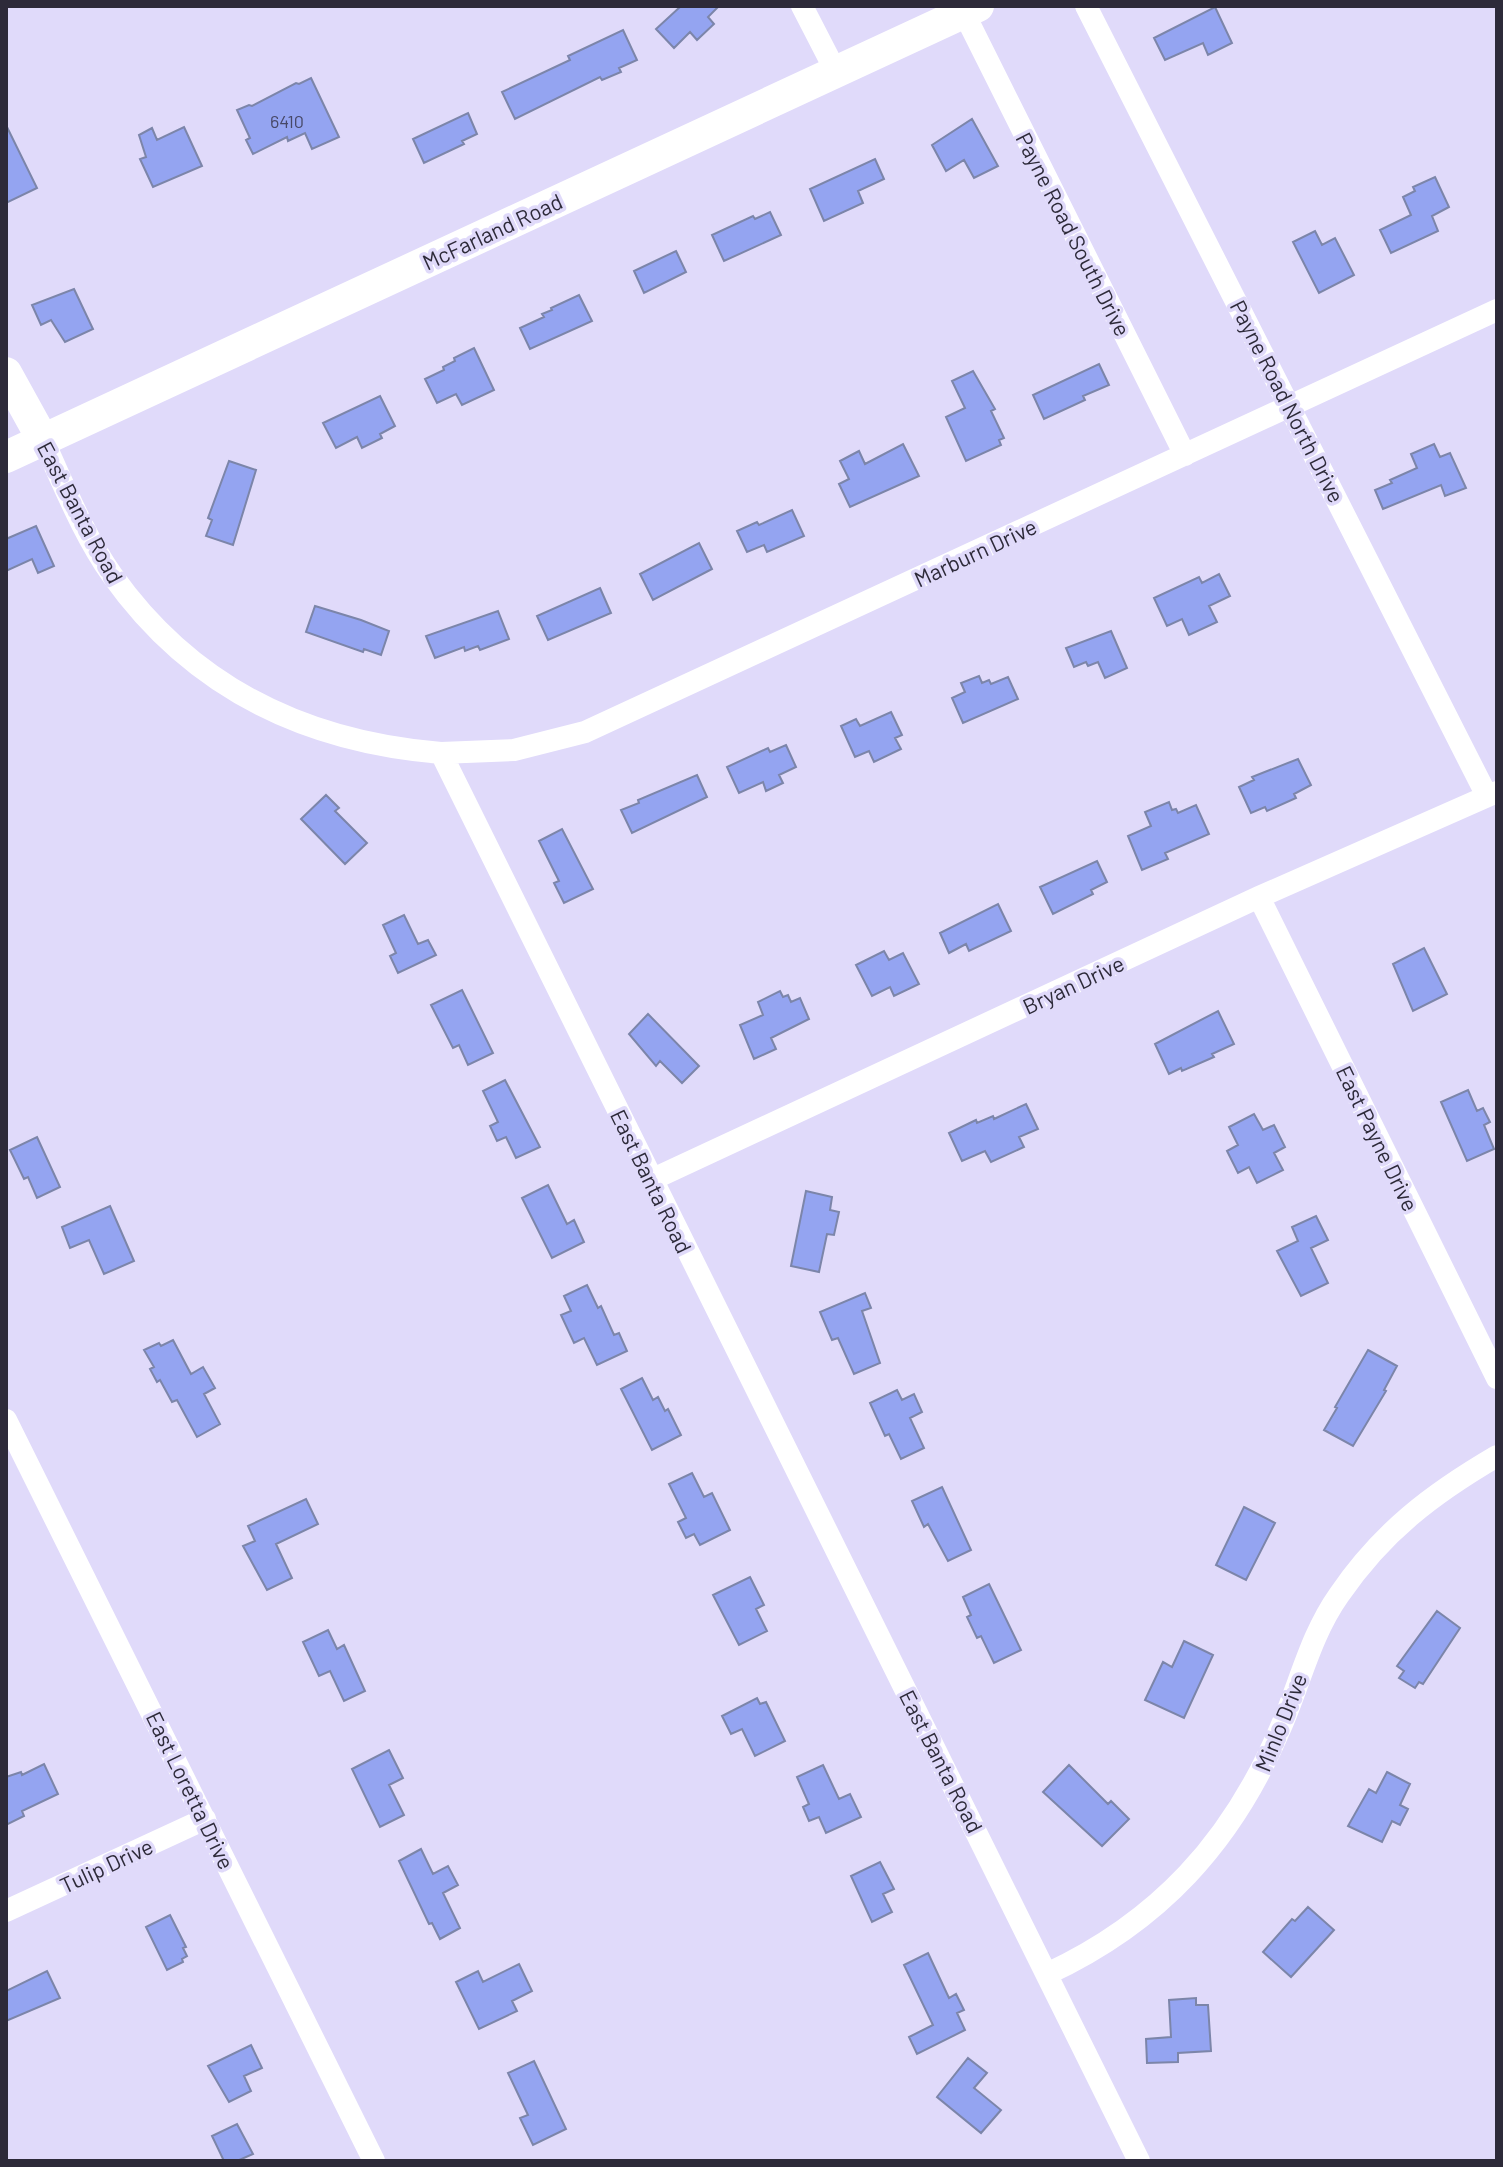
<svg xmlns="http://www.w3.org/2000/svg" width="1503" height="2167" viewBox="0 0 1503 2167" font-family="Barlow,sans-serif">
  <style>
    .building { fill: #94a4f1; stroke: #7c85a9; stroke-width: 2 }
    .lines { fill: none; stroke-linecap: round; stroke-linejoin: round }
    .street { stroke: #fff; stroke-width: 22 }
    .secondary { stroke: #fff; stroke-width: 32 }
    .labels { text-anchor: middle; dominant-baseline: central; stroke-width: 7; stroke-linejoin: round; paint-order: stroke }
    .number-label { font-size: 18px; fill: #474867 }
    .street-label { font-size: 22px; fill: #2d2a39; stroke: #e0dafa }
  </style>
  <rect width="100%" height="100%" fill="#e0dafa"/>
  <path class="building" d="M681,6h38l-11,11 6,7 -17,16 -7,-8 -16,16 -18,-19z
    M1215,7l17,36 -24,12 -5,-12 -38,17 -11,-22z
    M623,30l14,30 -18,8 2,4 -19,8 -2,-3 -85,42 -13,-27 68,-32 -2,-4z
    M311,78l28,59 -27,12 -7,-16 -17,8 -1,-4 -34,17 -7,-14 4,-2 -13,-28 12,-5 3,1 44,-23 3,1z
    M468,113l9,21 -15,7 2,3 -40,19 -11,-24z
    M972,119l26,47 -24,12 -10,-18 -18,11 -14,-26z
    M6,125l31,63 -31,15z
    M184,127l18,39 -49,21 -13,-28 6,-2 -7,-22 13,-7 5,12z
    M875,159l9,20 -26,12 5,12 -39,18 -14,-32z
    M1435,177l14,30 -17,9 6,15 -47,22 -11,-23 31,-15 -8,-18 12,-6 -2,-4z
    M770,212l11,23 -57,26 -12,-26 41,-19 2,3z
    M1315,231l7,14 13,-7 19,37 -35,18 -26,-51z
    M676,251l10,21 -42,21 -10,-22z
    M74,289l19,40 -28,13 -14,-22 -10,5 -9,-20z
    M579,295l13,26 -62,28 -10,-21 24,-11 -2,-3 10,-4 -1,-2z
    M474,348l20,42 -32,15 -6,-11 -19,9 -12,-24 19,-9 -1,-3 12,-6 -1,-3z
    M1099,364l10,21 -26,11 2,4 -41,19 -11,-24z
    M973,371l22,38 -4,2 13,27 -5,2 2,5 -35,16 -20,-44 19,-9 -13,-27z
    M380,396l15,30 -15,8 2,4 -20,10 -5,-11 -21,11 -13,-25z
    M903,444l16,32 -69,31 -11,-23 10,-5 -9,-18 19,-10 6,13z
    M1434,444l6,13 10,-4 16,35 -21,8 -4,-11 -58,24 -8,-19 17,-7 -2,-3 27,-12 -6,-14z
    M229,461l27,9 -23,75 -27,-9 6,-16 -4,-2z
    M792,510l12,26 -37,16 -3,-7 -17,7 -10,-21 20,-9 2,3z
    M36,526l18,40 -16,7 -6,-14 -26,12v-32z
    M699,543l13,26 -59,31 -13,-26z
    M1219,574l11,22 -21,10 8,16 -28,13 -7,-16 -15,7 -13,-28 45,-21 3,6z
    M600,588l11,25 -63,27 -11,-24z
    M315,606l46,14 28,11 -8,24 -17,-6 -1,3 -57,-20z
    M498,611l11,28 -29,11 -2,-4 -13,5 -1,-4 -29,11 -9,-22z
    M1111,631l16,37 -22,10 -7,-16 -10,4 -2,-4 -12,5 -8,-19z
    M979,676l3,7 7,-3 2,4 17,-7 10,22 -55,24 -11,-25 13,-6 -4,-9z
    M891,712l11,23 -7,3 6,11 -27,13 -5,-11 -14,6 -14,-31 15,-7 4,7z
    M786,745l10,22 -17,8 4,8 -17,8 -3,-9 -24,11 -12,-26 41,-19 2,4z
    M1298,759l13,26 -17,9 2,4 -29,13 -2,-4 -14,6 -12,-26 15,-7 -2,-3z
    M697,775l10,22 -75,36 -11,-23 18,-7 -1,-3z
    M326,795l13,13 -4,3 32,32 -22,21 -44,-45z
    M1169,802l3,8 4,-1 2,4 18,-8 13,29 -44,19 3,6 -26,11 -14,-34 23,-10 -6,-14z
    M562,829l31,60 -29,14 -10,-20 5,-2 -20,-40z
    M1097,861l10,21 -16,8 2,4 -40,20 -13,-27z
    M998,904l13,27 -42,20 -3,-7 -17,9 -9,-20z
    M404,915l14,29 10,-4 8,15 -38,18 -8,-17 6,-3 -13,-28z
    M1424,948l23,46 -34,17 -20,-47z
    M884,951l5,9 14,-7 16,31 -25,12 -4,-9 -18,9 -16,-31z
    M462,990l31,63 -25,12 -9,-20 -6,3 -22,-43z
    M780,991l3,6 5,-2 3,7 9,-4 9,21 -38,19 5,11 -22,10 -14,-34 23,-10 -5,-13z
    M1218,1011l16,33 -22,10 2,3 -32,14 -1,-3 -12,6 -14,-30z
    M648,1014l51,52 -17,17 -22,-22 -4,5 -27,-32z
    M505,1080l35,67 -24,11 -10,-21 -9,4 -7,-15 8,-4 -15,-31z
    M1468,1090l9,21 6,-3 7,14 -6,3 10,24 -27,12 -26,-59z
    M1026,1104l12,25 -19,8 5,10 -33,15 -6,-11 -23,10 -13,-28 27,-13 1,3 16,-7 1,3z
    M1254,1114l9,16 11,-5 11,22 -11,6 9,17 -26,13 -8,-16 -11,6 -11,-22 11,-6 -9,-18z
    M37,1137l23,50 -23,11 -9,-21 -4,2 -14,-29z
    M548,1185l19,39 7,-4 10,22 -32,16 -30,-60z
    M806,1191l26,6 -2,13 9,2 -5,23 -7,-1 -8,38 -28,-6z
    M110,1206l24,55 -30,13 -15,-34 -19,8 -8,-21z
    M1316,1216l12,24 -17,8 17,35 -27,13 -24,-45 21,-10 -6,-14z
    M587,1285l11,23 3,-2 13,29 5,-2 8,18 -30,14 -13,-27 -10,5 -13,-28 10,-4 -7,-15z
    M865,1293l6,15 -9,3 18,52 -26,11 -16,-36 -6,2 -12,-28z
    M173,1340l18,34 12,-7 12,21 -11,6 16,30 -23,13 -20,-37 -5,2 -12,-22 -3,2 -7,-13 4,-2 -10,-17 15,-7 2,3z
    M1368,1350l29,16 -13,24 2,1 -33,55 -29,-16 13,-22 -2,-1z
    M642,1378l11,22 5,-3 7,14 3,-2 13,26 -29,15 -31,-61z
    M897,1390l5,10 12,-6 8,18 -12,6 14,30 -23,11 -12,-25 -4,2 -15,-33z
    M692,1473l12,24 8,-4 18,37 -30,15 -6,-11 -8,4 -8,-16 8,-4 -17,-34z
    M942,1487l29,63 -23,11 -20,-37 -4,3 -12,-26z
    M306,1499l12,25 -42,20 16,34 -25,12 -24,-44 12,-5 -7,-15z
    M1244,1507l31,16 -29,57 -30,-15z
    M750,1577l14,28 -8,4 11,22 -28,14 -26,-50z
    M989,1584l32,66 -27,13 -13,-27 -4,2 -10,-21 4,-2 -8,-18z
    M1437,1611l23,17 -37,56 -4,-2 -4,6 -16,-10 5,-7 -7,-5z
    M328,1630l9,19 7,-4 21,46 -21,10 -14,-30 -11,5 -16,-34z
    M1184,1641l29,14 -29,63 -39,-18 18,-38 9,5z
    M757,1698l3,6 6,-2 19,39 -30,15 -13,-27 -11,5 -9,-18z
    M389,1750l14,28 -14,7 15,30 -24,12 -28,-58z
    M44,1764l14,30 -36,17 2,5 -18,9v-48l15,-5 1,3z
    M823,1765l16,34 11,-5 11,23 -35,16 -7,-16 -10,4 -6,-14 6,-3 -12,-27z
    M1069,1765l39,39 3,-3 18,18 -27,27 -59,-54z
    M1387,1772l23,12 -10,21 8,4 -8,16 -8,-4 -10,21 -34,-16 21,-37 7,4z
    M421,1849l12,25 15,-8 10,19 -15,8 17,35 -20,11 -8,-16 -3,1 -30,-63z
    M880,1862l14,27 -11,5 9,18 -20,10 -21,-46z
    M1308,1907l26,23 -43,47 -28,-25 29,-33 3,2z
    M170,1915l16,32 -3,1 4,8 -5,3 1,3 -16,8 -21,-43z
    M928,1953l21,45 7,-4 8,16 -7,3 8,17 -48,24 -8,-17 24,-12 -29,-60z
    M519,1964l13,27 -20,10 5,10 -38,18 -23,-47 22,-11 5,11z
    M47,1971l13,27 -54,23v-30z
    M1196,1998v7h12l3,46 -33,2v9l-31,1 -1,-24 25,-2 -2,-37z
    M251,2045l11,23 -18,8 7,15 -22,11 -21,-36z
    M968,2058l19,15 -13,15 27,22 -20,23 -44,-36z
    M534,2061l32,68 -33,16 -13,-27 8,-3 -20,-42z
    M237,2124l16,30 -16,7h-13l-12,-25z"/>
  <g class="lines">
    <path class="street" d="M802,6l34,66
      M1086,6l401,790
      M964,13l221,442
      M43,440c21,45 40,94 69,135 80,113 193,167 329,178l698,1408
      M441,753l73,-3 71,-18 912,-422
      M1259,897l238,481
      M651,1180l608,-283 238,-105
      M6,1420l368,741
      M6,1911l199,-92
      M1047,1974c112,-52 185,-132 233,-245 20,-45 30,-93 59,-134 43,-63 93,-101 158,-139"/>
    <path class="secondary" d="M6,373l37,67
      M6,457l972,-451"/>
  </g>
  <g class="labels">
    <g class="number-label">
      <text x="287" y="121">6410</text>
    </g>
    <g class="street-label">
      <text transform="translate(492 231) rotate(-25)">McFarland Road</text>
      <text transform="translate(1074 234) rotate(63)">Payne Road South Drive</text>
      <text transform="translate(1288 401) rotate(63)">Payne Road North Drive</text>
      <text transform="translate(81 512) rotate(62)">East Banta Road</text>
      <text transform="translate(975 552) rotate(-25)">Marburn Drive</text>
      <text transform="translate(1073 984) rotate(-25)">Bryan Drive</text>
      <text transform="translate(1378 1138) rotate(64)">East Payne Drive</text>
      <text transform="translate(652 1181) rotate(64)">East Banta Road</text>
      <text transform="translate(1280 1722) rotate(-68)">Minlo Drive</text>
      <text transform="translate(942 1761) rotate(63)">East Banta Road</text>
      <text transform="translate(191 1790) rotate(64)">East Loretta Drive</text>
      <text transform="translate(106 1865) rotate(-25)">Tulip Drive</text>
    </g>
  </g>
  <rect width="1503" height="2167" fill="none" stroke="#2d2a39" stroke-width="16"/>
</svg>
